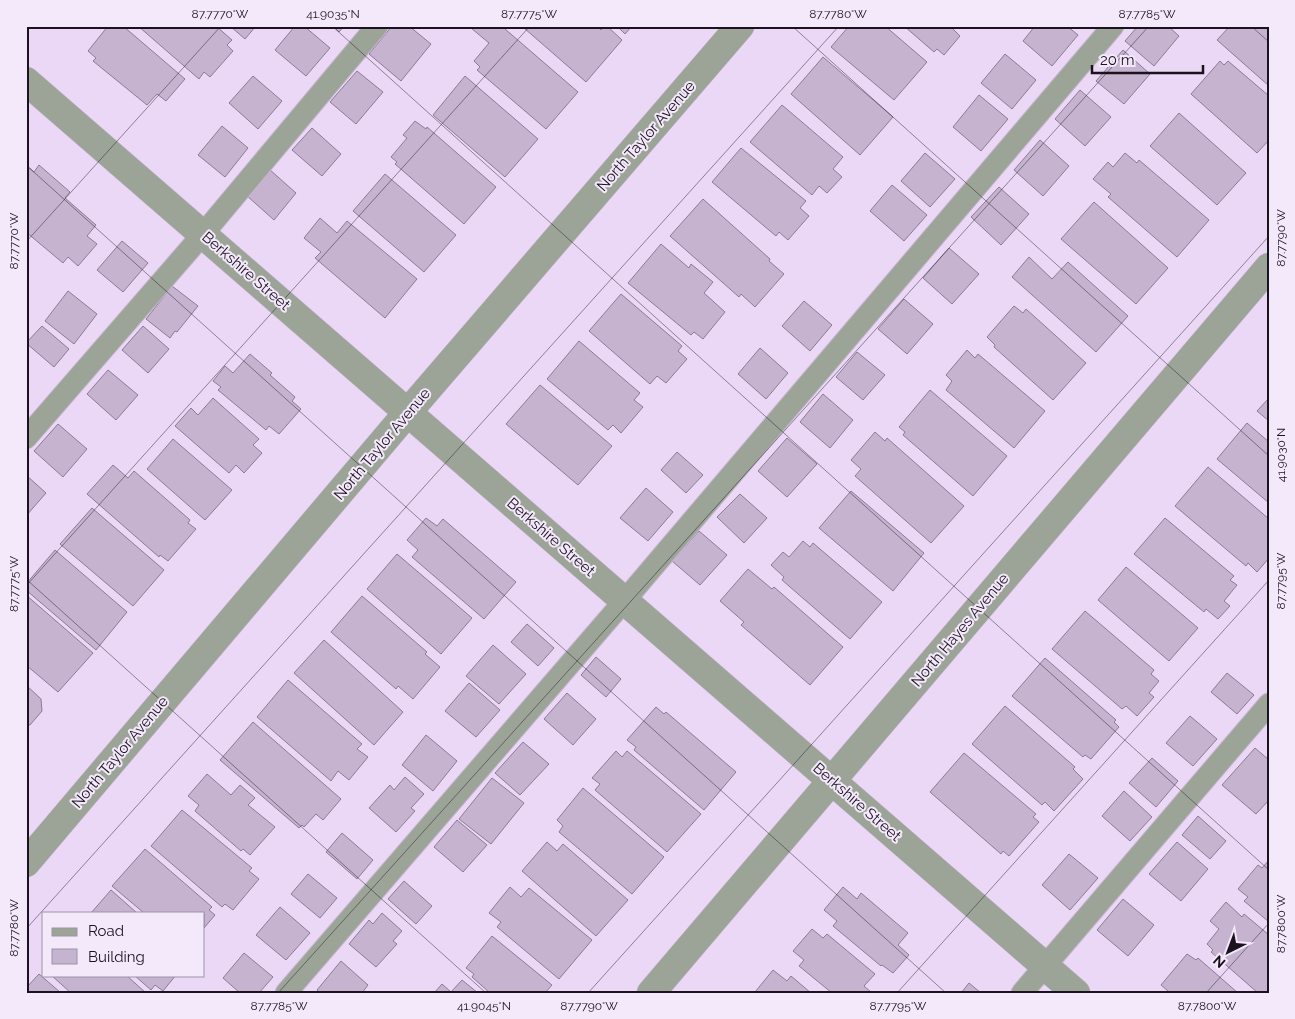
<svg xmlns="http://www.w3.org/2000/svg" width="1295" height="1019" viewBox="0 0 1295 1019" font-family="Raleway,sans-serif">
  <style>
    .building { fill: #c6b3d0; stroke: #8c7b96 }
    .lines { fill: none; stroke-linecap: round; stroke-linejoin: round }
    .lane-casing { stroke: #c5b5cf; stroke-width: 23 }
    .street-casing { stroke: #c5b5cf; stroke-width: 29 }
    .lane { stroke: #9ba497; stroke-width: 21 }
    .street { stroke: #9ba497; stroke-width: 28 }
    .ticks { fill: none; stroke: #1a131e; stroke-width: 1; stroke-opacity: 0.45 }
    .labels { text-anchor: middle; dominant-baseline: central; stroke-width: 4; stroke-linejoin: round; paint-order: stroke }
    .street-label { font-size: 15px; fill: #1a131e; stroke: #f4e9fb }
    .neatline { fill: none; stroke: #1a131e; stroke-width: 2 }
    .ticks-label { font-size: 12px; text-anchor: middle; fill: #1a131e }
  </style>
  <rect width="100%" height="100%" fill="#ebd8f6"/>
  <path class="building" d="M108,26h15l62,53 -19,22 -9,-7 -10,11 -54,-44 3,-3 -8,-7z
    M138,26h78l16,14 -5,5 6,6 -23,26 -6,-5 -5,7z
    M230,26h26l-11,13z
    M295,26h9l26,22 -24,28 -31,-26z
    M333,26h11l-5,6z
    M392,26h17l22,18 -30,37 -32,-27z
    M473,26h34l-2,3 73,63 -32,37 -69,-59 3,-3 -6,-6 15,-18 -18,-15z
    M526,26h71l4,4 3,-4h3l15,14 -36,42 -62,-54z
    M617,26h15l-7,8z
    M849,26h36l42,36 -33,38 -63,-53z
    M904,26h51l-2,3 7,7 -16,19 -7,-6 -3,3z
    M1035,26h32l11,9 -26,31 -29,-25z
    M1138,26h30l11,10 -25,30 -29,-25z
    M1230,26h8l3,2 2,-2h26v60l-52,-46z
    M1123,50l27,24 -26,30 -28,-23z
    M1005,54l31,26 -24,29 -31,-26z
    M823,57l70,60 -33,38 -69,-61z
    M1220,61l4,4 4,-4 41,35v44l-12,13 -66,-59z
    M357,71l26,21 -27,32 -26,-22z
    M253,76l29,25 -24,28 -29,-26z
    M465,76l73,63 -33,38 -72,-62z
    M1080,90l31,27 -26,29 -30,-27z
    M979,95l29,24 -27,32 -28,-24z
    M782,105l61,52 -10,12 9,8 -15,16 -8,-7 -7,9 -62,-53z
    M1179,113l67,60 -29,32 -67,-59z
    M415,121l11,8 1,-2 69,60 -32,37 -69,-60 2,-2 -6,-5 16,-19 -4,-3z
    M222,126l26,22 -23,29 -27,-22z
    M312,128l29,26 -19,22 -30,-26z
    M1040,140l29,26 -26,30 -29,-26z
    M741,148l65,53 -6,7 9,8 -21,24 -9,-8 -3,4 -64,-54z
    M925,153l30,26 -25,28 -29,-26z
    M1125,153l12,10 2,-3 70,60 -32,37 -69,-60 3,-3 -18,-15 15,-17 5,5z
    M26,165l8,7 5,-7 31,27 -5,6 31,27 -9,11 10,8 -19,22 -10,-9 -5,6 -37,-31z
    M269,169l27,24 -22,27 -28,-25z
    M385,174l71,61 -32,37 -71,-61z
    M892,185l35,30 -23,26 -34,-30z
    M999,187l30,27 -28,31 -30,-28z
    M703,199l67,60 -1,2 15,13 -29,33 -14,-13 -2,3 -69,-61z
    M1094,202l74,66 -32,36 -75,-65z
    M320,218l17,15 10,-12 70,58 -32,39 -70,-60 6,-6 -17,-14z
    M122,241l26,22 -25,29 -26,-22z
    M661,244l28,24 2,-4 22,18 -9,11 21,19 -22,27 -9,-7 -3,3 -63,-52z
    M949,248l30,26 -27,30 -29,-26z
    M1029,257l23,22 16,-17 60,54 -32,36 -84,-75z
    M172,286l26,20 -21,26 -2,-1 -5,7 -24,-19z
    M68,291l29,23 -23,30 -29,-23z
    M621,294l61,52 -4,5 9,8 -21,24 -9,-7 -7,8 -61,-53z
    M904,299l29,25 -26,30 -29,-25z
    M804,301l28,24 -22,26 -28,-25z
    M1014,306l9,7 3,-4 60,54 -33,37 -59,-53 1,-2 -8,-8z
    M42,326l27,23 -15,18 -28,-24z
    M143,326l26,23 -21,24 -26,-23z
    M579,341l61,52 -6,7 9,7 -22,26 -8,-8 -5,5 -61,-51z
    M760,348l28,25 -22,26 -28,-25z
    M967,350l8,8 3,-4 67,57 -31,37 -68,-58 6,-9 -6,-6z
    M857,352l28,23 -22,25 -27,-23z
    M250,354l22,19 -2,2 25,22 -3,4 9,8 -22,25 -10,-8 -3,4 -48,-40 3,-3 -8,-6 12,-15 8,7z
    M108,370l30,25 -22,25 -29,-26z
    M540,385l72,61 -34,39 -72,-61z
    M930,390l77,66 -34,40 -70,-61 2,-3 -6,-5z
    M823,394l30,26 -23,28 -30,-26z
    M213,398l46,41 -6,6 9,8 -18,20 -8,-8 -7,8 -54,-47 16,-18 7,7z
    M1269,398v23l-12,-10z
    M1247,423l22,19v61l-52,-44z
    M58,424l29,25 -24,28 -29,-26z
    M875,432l10,9 2,-3 77,68 -33,37 -76,-67 6,-7 -10,-9z
    M787,438l30,26 -30,33 -29,-26z
    M173,439l59,51 -27,30 -58,-51z
    M677,452l26,23 -17,18 -25,-23z
    M113,465l15,13 6,-7 56,49 -2,3 8,6 -28,32 -8,-6 -1,2 -72,-63z
    M1208,467l61,52v39l-12,14 -9,-9 -2,3 -71,-60z
    M26,475l20,18 -20,23z
    M646,488l27,24 -25,29 -28,-23z
    M851,491l73,62 -31,38 -74,-63z
    M740,494l27,24 -23,25 -27,-26z
    M92,508l72,62 -31,36 -73,-62z
    M426,518l11,8 6,-7 73,63 -32,37 -72,-62 6,-7 -11,-10z
    M1165,518l69,58 -4,4 7,5 -13,16 6,5 -12,13 -12,-10 -2,3 -70,-58z
    M699,531l28,24 -27,30 -28,-24z
    M803,541l7,6 3,-4 69,59 -32,37 -68,-59 2,-3 -13,-12 12,-13 6,5z
    M55,550l72,62 -31,38 -70,-60v-6z
    M397,554l75,64 -31,36 -74,-65z
    M1126,567l72,61 -29,33 -71,-61z
    M748,569l24,20 2,-2 69,60 -33,38 -69,-60 3,-3 -24,-21z
    M26,595l67,58 -35,39 -32,-27z
    M362,596l65,56 -2,2 15,13 -27,32 -15,-13 -2,3 -65,-57z
    M1085,611l69,59 -3,4 8,7 -10,12 5,4 -17,19 -11,-10 -4,3 -70,-60z
    M527,624l27,24 -16,18 -27,-24z
    M324,640l79,72 -29,33 -80,-72z
    M493,645l33,29 -27,30 -33,-28z
    M596,657l25,22 -15,18 -25,-22z
    M1045,658l71,62 -2,2 5,5 -28,32 -6,-4 -2,2 -71,-61z
    M1227,673l27,22 -17,19 -26,-22z
    M288,680l74,64 -5,5 11,8 -19,23 -11,-9 -7,10 -74,-64z
    M469,683l31,27 -24,27 -31,-26z
    M26,685l15,14 1,12 -12,14h-4z
    M567,693l29,26 -23,26 -29,-26z
    M1005,706l70,61 -2,2 10,10 -29,32 -9,-9 -3,3 -70,-61z
    M656,707l8,7 2,-2 70,60 -32,38 -70,-60 2,-3 -9,-7z
    M1190,716l27,23 -24,27 -27,-23z
    M253,722l88,77 -18,21 -7,-6 -12,13 -2,-2 -3,3 -79,-68z
    M426,735l31,26 -24,30 -31,-26z
    M523,742l26,22 -29,31 -25,-22z
    M1255,748l14,12v40l-13,14 -34,-29z
    M616,751l6,6 5,-6 74,63 -34,38 -72,-62 5,-6 -8,-6z
    M964,753l72,61 -3,3 6,5 -30,34 -6,-5 -2,3 -71,-62z
    M1152,758l26,23 -22,26 -27,-24z
    M207,774l24,21 9,-10 15,13 -7,7 27,22 -25,28 -7,-6 -2,2 -46,-40 4,-6 -11,-9z
    M405,777l19,17 -13,14 4,3 -19,21 -27,-24 21,-23 4,5z
    M492,778l32,25 -33,41 -32,-25z
    M583,788l81,69 -32,37 -73,-62 4,-6 -6,-6z
    M1124,791l28,26 -22,24 -28,-25z
    M182,810l70,58 -3,3 10,8 -26,31 -8,-6 -3,3 -71,-61z
    M1198,816l28,25 -16,18 -28,-24z
    M457,820l30,25 -24,27 -29,-25z
    M342,833l31,27 -16,19 -31,-27z
    M547,842l10,9 6,-7 65,56 -32,36 -74,-65z
    M1177,842l31,27 -27,32 -32,-27z
    M145,849l67,58 -3,3 6,5 -11,13v-15h-60l-32,-27z
    M1069,854l29,24 -28,32 -28,-25z
    M1269,860v62l-25,-21 4,-4 -10,-8 20,-24 4,3z
    M308,874l29,24 -17,20 -29,-24z
    M404,881l28,25 -16,18 -28,-25z
    M510,887l11,10 8,-9 63,52 -33,39 -62,-52 4,-5 -12,-9z
    M843,887l14,12 4,-6 47,40 -10,12 11,10 -16,18 -11,-8 -1,1 -48,-40 4,-5 -13,-11z
    M111,890l26,23h-46z
    M1123,899l31,26 -26,31 -31,-26z
    M1226,902l16,15 2,-3 25,21v58h-11l-47,-41 2,-2 -6,-6 12,-15 -9,-8z
    M280,907l30,26 -24,27 -30,-25z
    M382,913l20,18 -9,10 4,3 -21,23 -27,-23 20,-24 4,4z
    M812,929l11,9 4,-4 48,40 -11,12 8,7h-40l-33,-27 5,-6 -11,-9z
    M492,936l60,49 -7,8h-55l-18,-16 2,-3 -8,-6z
    M244,953l29,24 -14,16h-19l-17,-15z
    M1187,954l9,6 2,-2 40,35h-71l1,-2 -7,-6z
    M341,961l27,24 -6,8h-41l-4,-3z
    M773,970l14,11 4,-5 20,17h-55l-1,-1z
    M39,974l22,19h-35v-5z
    M51,975h75l20,18h-75z
    M134,975h42l-13,16 -8,-6 -4,5z
    M462,980l16,13h-44l8,-9 9,8z
    M969,983l12,10h-20z"/>
  <g class="lines">
    <g class="lane-casing">
      <path id="lane" d="M26,438l177,-204 174,-208
        M286,993l339,-393 488,-574
        M1022,993l247,-289"/>
    </g>
    <g class="street-casing">
      <path id="street" d="M26,81l1050,912
        M26,863l382,-451 332,-386
        M651,993l618,-726"/>
    </g>
    <use href="#lane" class="lane"/>
    <use href="#street" class="street"/>
  </g>
  <path class="ticks" d="M332,26l937,844M792,26l477,430M1251,26l18,16M26,165l920,828M26,242l195,-216M26,579l460,414M26,586l504,-560M26,929l813,-903M278,993l871,-967M588,993l681,-757M897,993l372,-413M1206,993l63,-70"/>
  <g class="labels">
    <g class="street-label">
      <text transform="translate(646 136) rotate(-49)">North Taylor Avenue</text>
      <text transform="translate(246 271) rotate(41)">Berkshire Street</text>
      <text transform="translate(382 444) rotate(-50)">North Taylor Avenue</text>
      <text transform="translate(551 537) rotate(41)">Berkshire Street</text>
      <text transform="translate(960 630) rotate(-50)">North Hayes Avenue</text>
      <text transform="translate(120 752) rotate(-50)">North Taylor Avenue</text>
      <text transform="translate(857 802) rotate(41)">Berkshire Street</text>
    </g>
  </g>
  <rect width="1295" height="1019" fill="none" stroke="#f4e9fb" stroke-width="55"/>
  <rect x="42" y="912" width="162" height="65" fill="#f4e9fb" stroke="#9d93a3"/>
  <rect x="52" y="928" width="25" height="8" fill="#9ba497" stroke="#9d93a3"/>
  <text x="88" y="936" font-size="15" fill="#1a131e">Road</text>
  <rect x="52" y="949" width="25" height="15" fill="#c6b3d0" stroke="#9d93a3"/>
  <text x="88" y="962" font-size="15" fill="#1a131e">Building</text>
  <g transform="translate(1228 952) rotate(222)" stroke="#f4e9fb" stroke-width="4" paint-order="stroke">
  <path d="M0-4L9 19L0 12L-9 19Z" fill="#1a131e"/>
  <text y="-8" font-size="14" font-weight="bold" text-anchor="middle" fill="#1a131e">N</text>
  </g>
  <path d="M1092 65v8h111v-8" fill="none" stroke="#1a131e" stroke-width="2.5"/>
  <text x="1100" y="65" font-size="15" fill="#1a131e" stroke="#f4e9fb" stroke-width="4" paint-order="stroke">20 m</text>
  <rect x="28" y="28" width="1240" height="964" class="neatline"/>
  <g class="ticks-label">
    <text x="220" y="18">87.7770°W</text>
    <text x="333" y="18">41.9035°N</text>
    <text x="529" y="18">87.7775°W</text>
    <text x="838" y="18">87.7780°W</text>
    <text x="1147" y="18">87.7785°W</text>
    <text transform="translate(1281 238) rotate(-90)" y="4">87.7790°W</text>
    <text transform="translate(14 241) rotate(-90)" y="4">87.7770°W</text>
    <text transform="translate(1281 455) rotate(-90)" y="4">41.9030°N</text>
    <text transform="translate(1281 581) rotate(-90)" y="4">87.7795°W</text>
    <text transform="translate(14 584) rotate(-90)" y="4">87.7775°W</text>
    <text transform="translate(1281 924) rotate(-90)" y="4">87.7800°W</text>
    <text transform="translate(14 928) rotate(-90)" y="4">87.7780°W</text>
    <text x="279" y="1010">87.7785°W</text>
    <text x="484" y="1010">41.9045°N</text>
    <text x="589" y="1010">87.7790°W</text>
    <text x="898" y="1010">87.7795°W</text>
    <text x="1207" y="1010">87.7800°W</text>
  </g>
</svg>
